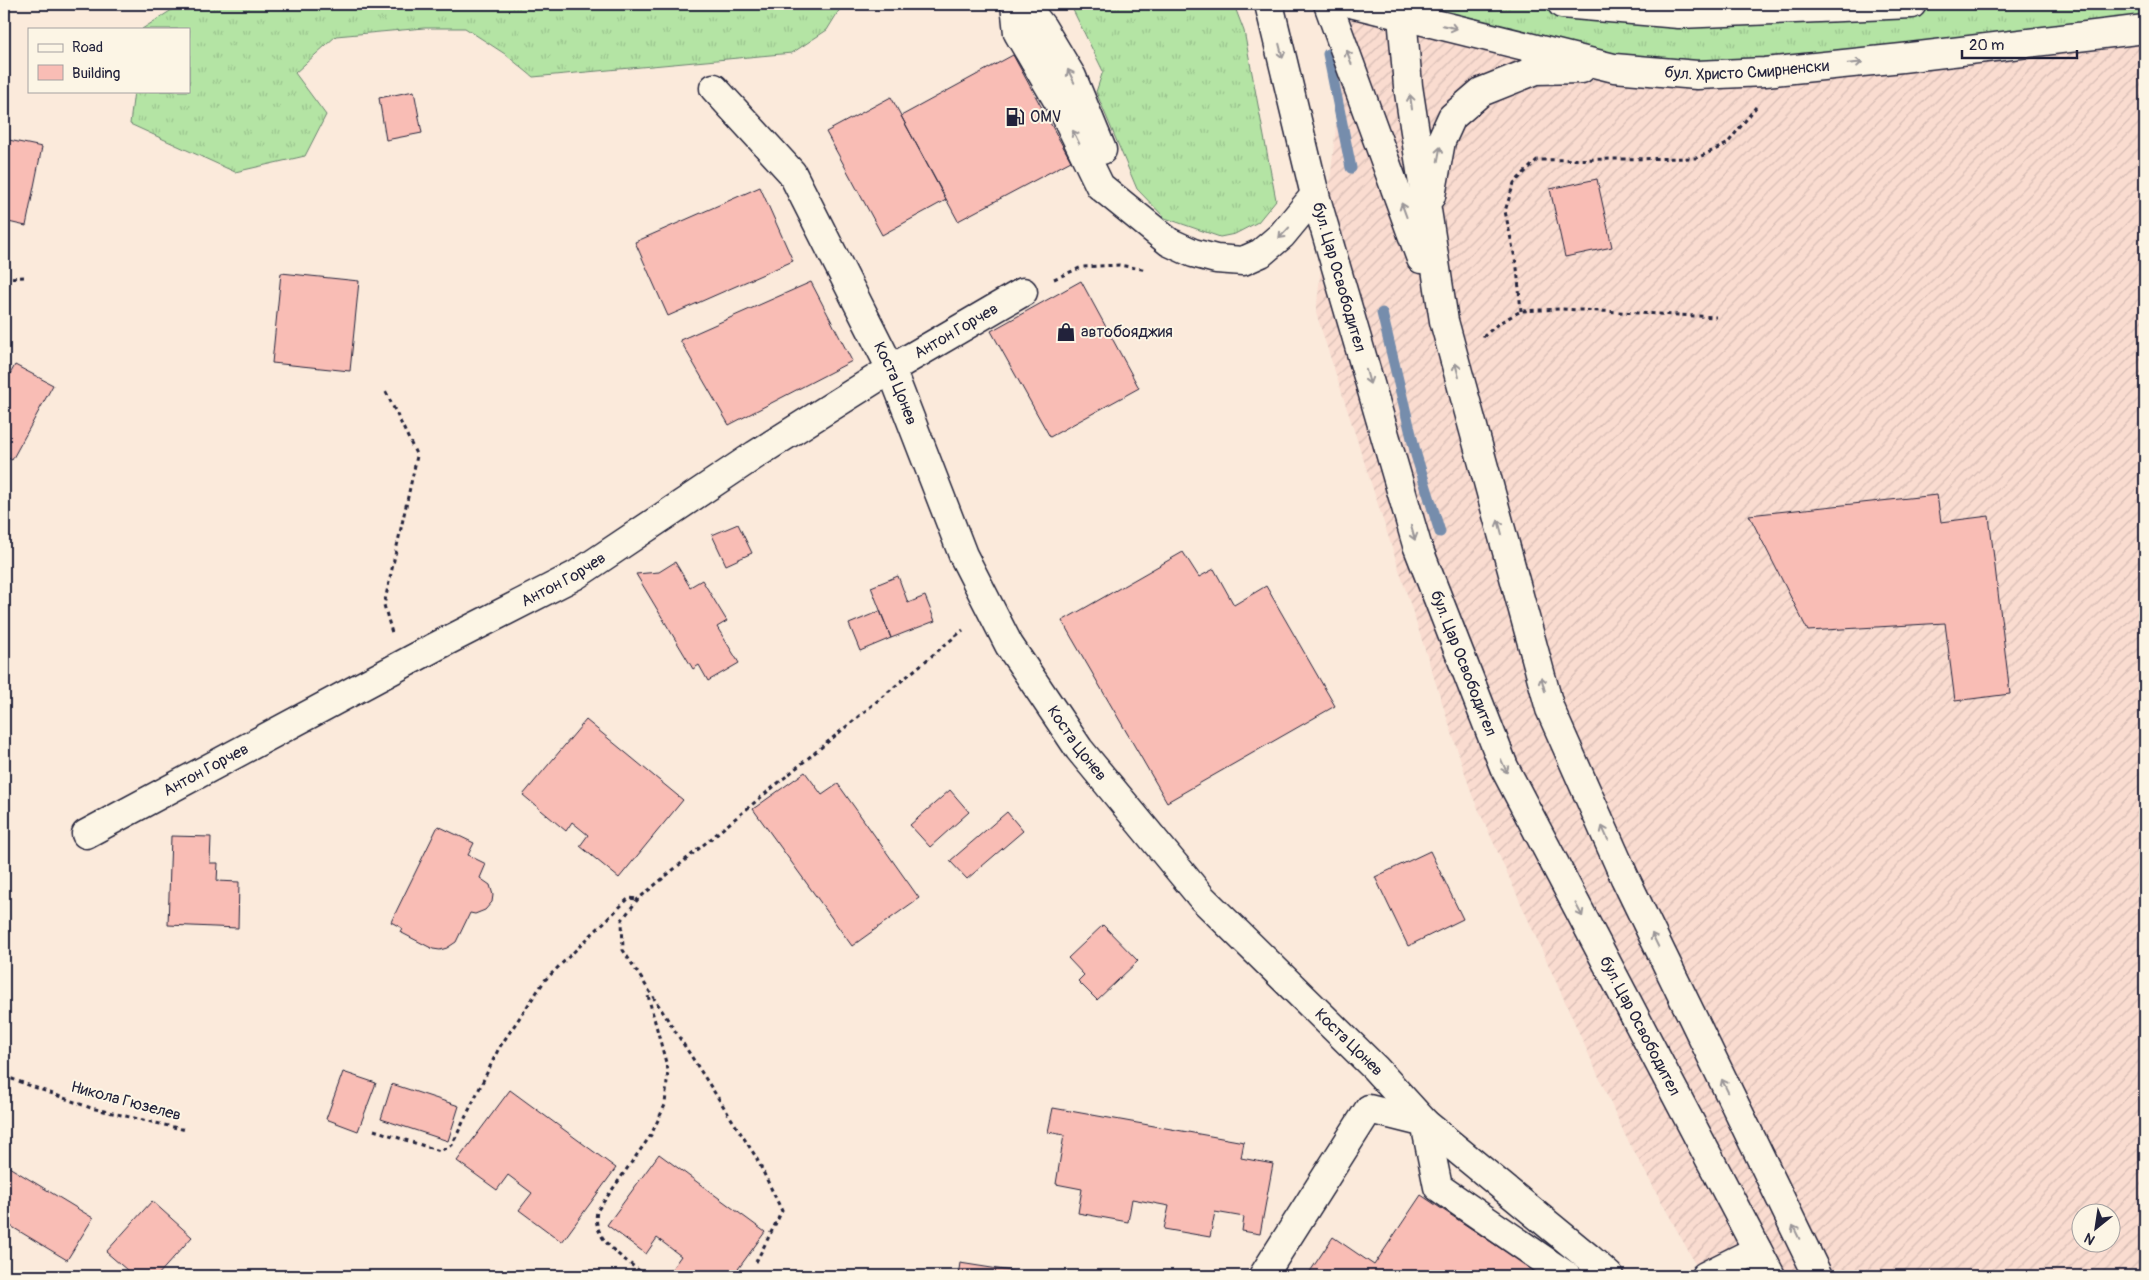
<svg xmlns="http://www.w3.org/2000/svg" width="2149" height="1280" viewBox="0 0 2149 1280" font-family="Pangolin,sans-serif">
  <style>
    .industrial { fill: url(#industrial-furrows); fill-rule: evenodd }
    .grass { fill: url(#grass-tufts); stroke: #6b8370 }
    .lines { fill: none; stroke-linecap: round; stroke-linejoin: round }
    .stream { stroke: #768dac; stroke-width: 11 }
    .building { fill: #f9bdb5; stroke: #22223b }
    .minor-casing { stroke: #22223b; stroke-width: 31 }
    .major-casing { stroke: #22223b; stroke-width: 31 }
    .path { stroke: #22223b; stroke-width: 3; stroke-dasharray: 4 4; stroke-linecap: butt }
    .minor { stroke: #fcf5e5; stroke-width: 28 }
    .major { stroke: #fcf5e5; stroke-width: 28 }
    .oneway { stroke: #9a9698 }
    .labels { text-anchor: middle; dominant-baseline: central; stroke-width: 4; stroke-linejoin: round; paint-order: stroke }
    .street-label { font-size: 16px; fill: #22223b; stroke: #fcf5e5 }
    .poi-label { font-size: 16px; fill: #22223b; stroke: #fcf5e5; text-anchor: start }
  </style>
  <defs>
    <pattern id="industrial-furrows" width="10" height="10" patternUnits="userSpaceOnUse" patternTransform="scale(1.25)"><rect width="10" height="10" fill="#fadcd0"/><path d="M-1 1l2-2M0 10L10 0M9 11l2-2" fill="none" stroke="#d6bcb4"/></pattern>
    <pattern id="grass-tufts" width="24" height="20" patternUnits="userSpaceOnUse" patternTransform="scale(1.25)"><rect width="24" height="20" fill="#b4e4a4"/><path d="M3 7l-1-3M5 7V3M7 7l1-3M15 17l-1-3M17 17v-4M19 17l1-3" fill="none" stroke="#9ac38e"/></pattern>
  </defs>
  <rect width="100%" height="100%" fill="#fbeadb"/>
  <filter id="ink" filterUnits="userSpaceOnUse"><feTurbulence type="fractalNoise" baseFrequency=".02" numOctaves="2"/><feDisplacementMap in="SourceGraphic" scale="10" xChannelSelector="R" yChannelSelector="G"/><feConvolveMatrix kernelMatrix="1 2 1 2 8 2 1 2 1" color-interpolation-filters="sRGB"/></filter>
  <g filter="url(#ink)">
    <path class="industrial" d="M1349,4h796v1272h-443l-77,-141 -153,-340 -156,-482zM2082,1212h30v30h-30z"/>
    <path class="grass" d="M181,4h662l-16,26 -35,23 -259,24 -28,-23 -40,-26h-41l-88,8 -41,37 31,42 -21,41 -70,16 -105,-48 4,-33h55v-62h-47z
      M1069,4h162l5,6 8,21 32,169 -18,22 -23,12 -15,3 -55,-19 -28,-29 -41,-97 7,-21 -29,-59z
      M1401,4h744v25l-448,46z"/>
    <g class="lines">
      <path class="stream" d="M1328,54l23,114
        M1382,313l34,142 24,77"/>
    </g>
    <path class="building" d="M1013,55l58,106 -113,60 -57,-105z
      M414,91l8,42 -36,7 -7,-42z
      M891,97l55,103 -64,35 -56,-103z
      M4,139l38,8 -16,79 -22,-5z
      M1597,179l15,68 -47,10 -15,-68z
      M760,187l33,74 -125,55 -33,-74z
      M281,273l78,8 -9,90 -78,-8z
      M1081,281l58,107 -89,49 -59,-106z
      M811,282l41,79 -123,64 -49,-85z
      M15,365l38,20 -41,75 -8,-4v-71z
      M1937,495l4,27 48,-6 21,178 -55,7 -10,-78 -137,8 -59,-116z
      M738,524l14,29 -26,12 -14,-30z
      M1183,552l16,25 15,-8 20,36 32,-19 69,120 -168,96 -105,-181z
      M675,562l15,25 12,-7 25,41 -10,6 22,36 -31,18 -9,-16 -6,4 -57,-95 23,-2z
      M898,576l10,27 17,-7 10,25 -44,17 -20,-51z
      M880,611l11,27 -31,13 -11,-27z
      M586,720l97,80 -64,78 -39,-32 8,-11 -16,-13 -6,9 -43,-36z
      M805,772l17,23 16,-11 81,114 -67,48 -99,-137z
      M950,790l19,22 -39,35 -20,-22z
      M1007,812l16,19 -56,48 -17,-18z
      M438,826l36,17 -6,12 18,9 -6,14 10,7 3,10 -1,7 -7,8 -10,4 -5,-1 -14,29 -9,6 -7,2 -7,-1 -33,-17 2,-4 -11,-6z
      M171,836l40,1 -1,26h8l-1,18 22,1 -1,46 -70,-3z
      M1430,851l33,68 -55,27 -33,-69z
      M1103,925l35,36 -41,39 -19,-19 6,-6 -16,-17z
      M343,1072l33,11 -18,48 -32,-12z
      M392,1084l67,22 -11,35 -67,-22z
      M510,1090l106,78 -54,74 -43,-32 13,-17 -24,-18 -11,15 -40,-29z
      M1053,1108l191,34 -3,16 32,6 -13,70 -18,-3 2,-14 -29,-5 -5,25 -46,-8 5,-23 -37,-7 -4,23 -50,-9 4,-24 -26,-5 8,-49 -16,-3z
      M659,1154l106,78 -32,44h-62l-3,-2 13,-18 -24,-18 -11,16 -39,-29z
      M4,1164l89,54 -26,42 -63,-38z
      M1421,1195l121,81h-235l26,-39 41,28z
      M152,1201l40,36 -35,39h-23l-28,-24z
      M960,1263l82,13h-84z"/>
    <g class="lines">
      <g class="minor-casing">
        <g id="minor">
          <path d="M1015,4l3,29 44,75 38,78 69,56 24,11 23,6 27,2 18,-8 21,-18 33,-40"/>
          <path d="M1024,4l18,23 30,50 30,73"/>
          <path id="s1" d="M714,88l78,85 99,196 72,186 46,90 70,104 123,149 173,170 50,55 164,135 20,18"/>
          <path id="s2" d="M86,834l349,-187 141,-72 179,-120 136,-86 132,-77"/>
          <path d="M1263,1276l106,-167 56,14 13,64 129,89"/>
          <path d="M1705,1276l52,-26"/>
        </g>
      </g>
      <g class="major-casing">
        <g id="major">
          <path id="s3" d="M1269,4l46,191 102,350 87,222 267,509"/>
          <path d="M1328,4l93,255"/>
          <path id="s4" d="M1354,4l260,64 83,7 68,-3 137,-14 243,-29"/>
          <path d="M1401,4l7,82 36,235 106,388 75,169 193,398"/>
          <path d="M1562,4l117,10 233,-10"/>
          <path d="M1431,196l10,-55 11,-24 29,-25 55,-22 45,-1"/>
        </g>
      </g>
      <path class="path" d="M4,278l22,-1
        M1054,279l28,-12 37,-2 28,5
        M1521,311l-4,-43 -12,-57 9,-28 23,-23 160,-2 30,-14 29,-37
        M1483,337l16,-14 22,-12 40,-2 155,8
        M386,392l31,64 -33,149 8,28
        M4,1076l87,32 95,22
        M374,1130l66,21 12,-6 47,-97 46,-68 84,-82 8,1
        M756,1262l26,-51 -26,-54 -133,-207 -1,-30 16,-21 325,-269
        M646,1276c-20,-17 -55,-35 -49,-65l54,-76 14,-30 3,-35 -21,-78"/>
      <use href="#minor" class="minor"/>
      <use href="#major" class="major"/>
    </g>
    <defs><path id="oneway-shaft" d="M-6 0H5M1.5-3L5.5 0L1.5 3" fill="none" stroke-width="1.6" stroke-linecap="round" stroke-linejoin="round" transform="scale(1.25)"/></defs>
    <g class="oneway">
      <use href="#oneway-shaft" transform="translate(1450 27) rotate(14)"/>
      <use href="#oneway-shaft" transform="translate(1281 51) rotate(76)"/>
      <use href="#oneway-shaft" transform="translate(1349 57) rotate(-110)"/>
      <use href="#oneway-shaft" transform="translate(1855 63) rotate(-5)"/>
      <use href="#oneway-shaft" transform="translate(1071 76) rotate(-116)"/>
      <use href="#oneway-shaft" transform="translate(1411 102) rotate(-98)"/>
      <use href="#oneway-shaft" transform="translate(1076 137) rotate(-116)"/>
      <use href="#oneway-shaft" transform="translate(1439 154) rotate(-80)"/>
      <use href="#oneway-shaft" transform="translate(1404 210) rotate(-110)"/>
      <use href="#oneway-shaft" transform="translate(1284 233) rotate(133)"/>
      <use href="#oneway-shaft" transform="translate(1457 370) rotate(-105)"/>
      <use href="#oneway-shaft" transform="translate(1368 377) rotate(74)"/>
      <use href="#oneway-shaft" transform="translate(1500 527) rotate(-105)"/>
      <use href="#oneway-shaft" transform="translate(1413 533) rotate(74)"/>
      <use href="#oneway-shaft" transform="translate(1543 684) rotate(-105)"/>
      <use href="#oneway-shaft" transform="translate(1504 766) rotate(66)"/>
      <use href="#oneway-shaft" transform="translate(1605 833) rotate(-114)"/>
      <use href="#oneway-shaft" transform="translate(1579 910) rotate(62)"/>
      <use href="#oneway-shaft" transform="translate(1655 940) rotate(-116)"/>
      <use href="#oneway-shaft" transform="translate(1725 1086) rotate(-116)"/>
      <use href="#oneway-shaft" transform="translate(1796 1232) rotate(-116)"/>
    </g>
  </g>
  <defs>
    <g id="fuel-bare" transform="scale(1.5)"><path d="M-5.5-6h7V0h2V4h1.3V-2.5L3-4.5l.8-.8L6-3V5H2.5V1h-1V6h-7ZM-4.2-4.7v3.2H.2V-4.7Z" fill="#22223b" stroke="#fcf5e5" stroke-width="2.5" paint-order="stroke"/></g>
    <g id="shop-bare" transform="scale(1.5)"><path d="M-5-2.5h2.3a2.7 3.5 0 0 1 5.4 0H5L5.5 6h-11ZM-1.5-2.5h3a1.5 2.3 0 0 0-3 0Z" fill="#22223b" stroke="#fcf5e5" stroke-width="2.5" paint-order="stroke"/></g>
  </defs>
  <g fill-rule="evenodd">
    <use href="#fuel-bare" x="1015" y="117"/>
    <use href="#shop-bare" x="1066" y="332"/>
  </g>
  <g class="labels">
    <g class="street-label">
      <text stroke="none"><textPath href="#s4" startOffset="401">бул. Христо Смирненски</textPath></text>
      <text stroke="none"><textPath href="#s3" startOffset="282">бул. Цар Освободител</textPath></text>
      <text stroke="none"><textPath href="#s2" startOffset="1006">Антон Горчев</textPath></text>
      <text stroke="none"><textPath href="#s1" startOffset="350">Коста Цонев</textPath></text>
      <text stroke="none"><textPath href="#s2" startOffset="541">Антон Горчев</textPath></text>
      <text stroke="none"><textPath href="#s3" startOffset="688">бул. Цар Освободител</textPath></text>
      <text stroke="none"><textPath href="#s1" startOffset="755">Коста Цонев</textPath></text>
      <text stroke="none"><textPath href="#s2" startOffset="136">Антон Горчев</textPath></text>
      <text stroke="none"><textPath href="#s3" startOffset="1092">бул. Цар Освободител</textPath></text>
      <text stroke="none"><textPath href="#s1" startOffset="1160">Коста Цонев</textPath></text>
      <text transform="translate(126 1101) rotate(15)">Никола Гюзелев</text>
    </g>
    <g class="poi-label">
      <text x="1030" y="117">OMV</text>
      <text x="1081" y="332">автобояджия</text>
    </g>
  </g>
  <rect width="2149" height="1280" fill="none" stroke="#fcf5e5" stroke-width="20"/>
  <rect x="10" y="10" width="2129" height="1260" fill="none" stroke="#22223b" stroke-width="2" filter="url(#ink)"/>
  <rect x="28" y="28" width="162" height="65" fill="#fcf5e5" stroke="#a5a1a1"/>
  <rect x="38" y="44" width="25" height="8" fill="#fcf5e5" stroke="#a5a1a1"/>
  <text x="72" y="52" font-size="15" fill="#22223b">Road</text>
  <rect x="38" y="65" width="25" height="15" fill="#f9bdb5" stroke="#a5a1a1"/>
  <text x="72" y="78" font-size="15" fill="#22223b">Building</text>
  <g transform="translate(2096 1228) rotate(210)"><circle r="24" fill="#fcf5e5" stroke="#a5a1a1"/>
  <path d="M0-4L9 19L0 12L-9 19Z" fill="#22223b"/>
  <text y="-8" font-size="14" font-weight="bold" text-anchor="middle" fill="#22223b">N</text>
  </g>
  <path d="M1962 50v8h115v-8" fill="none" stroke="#22223b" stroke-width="2.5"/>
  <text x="1969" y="50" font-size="15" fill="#22223b" stroke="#fcf5e5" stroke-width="4" paint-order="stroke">20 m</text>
</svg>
